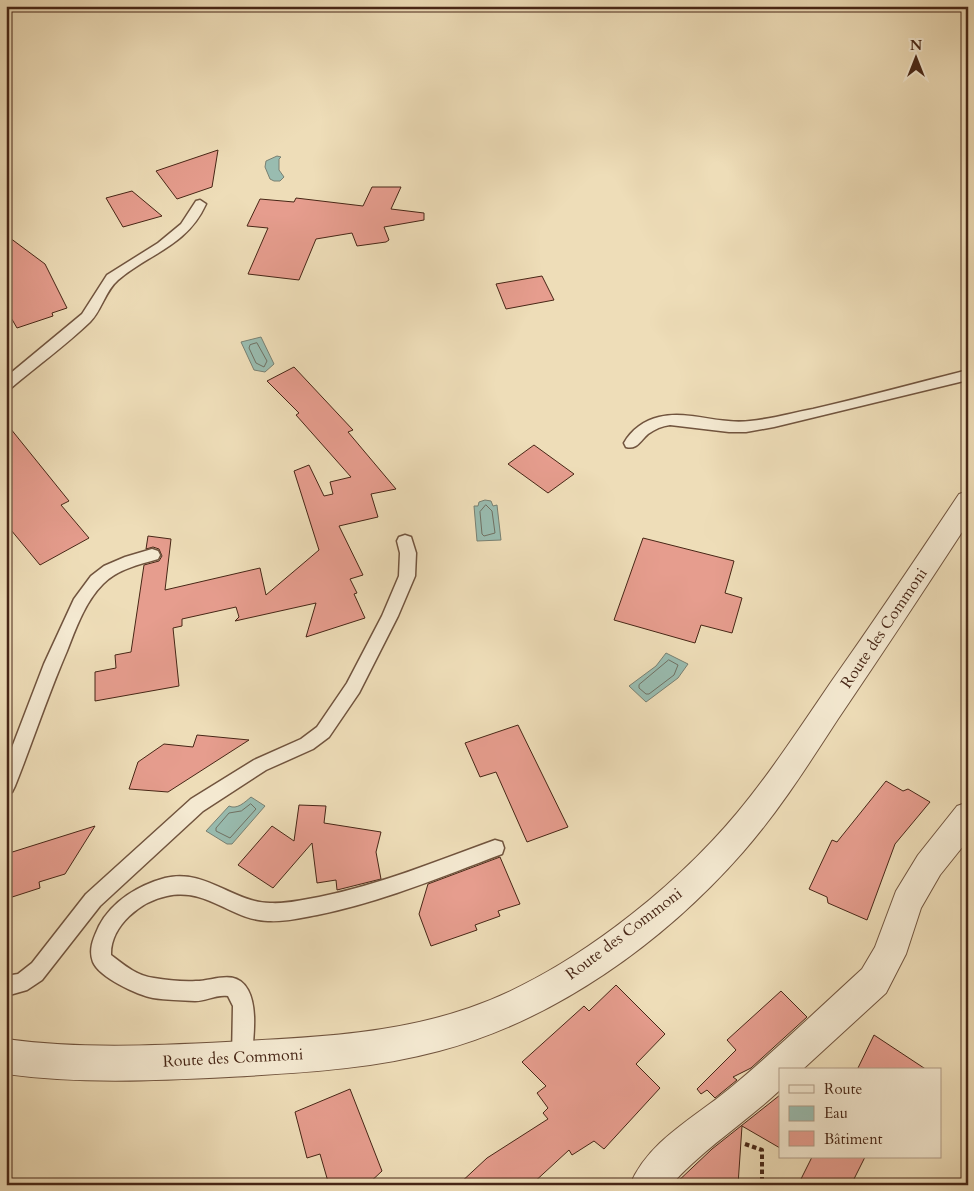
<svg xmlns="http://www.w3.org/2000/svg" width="974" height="1191" viewBox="0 0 974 1191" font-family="Cardo,serif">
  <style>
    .water { fill: #99bcb0; stroke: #788072 }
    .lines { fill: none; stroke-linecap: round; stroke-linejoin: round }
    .shore { stroke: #707163; stroke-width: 1 }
    .building { fill: #e69d8e; stroke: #472616 }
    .service-casing { stroke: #71543e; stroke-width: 3 }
    .minor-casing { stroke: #71543e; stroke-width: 2 }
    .tertiary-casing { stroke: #71543e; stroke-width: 2 }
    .path { stroke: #472616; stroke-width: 4; stroke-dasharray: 4.5 3; stroke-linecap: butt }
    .service { fill: #f4e9d1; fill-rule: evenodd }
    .minor { fill: #f4e9d1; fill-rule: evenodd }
    .tertiary { fill: #f4e9d1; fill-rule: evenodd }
    .labels { text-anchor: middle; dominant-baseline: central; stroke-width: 5; stroke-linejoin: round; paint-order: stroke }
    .street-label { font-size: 16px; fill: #472616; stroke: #f4e9d1 }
  </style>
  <rect width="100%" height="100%" fill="#eeddb8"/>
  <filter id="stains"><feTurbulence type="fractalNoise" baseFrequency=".004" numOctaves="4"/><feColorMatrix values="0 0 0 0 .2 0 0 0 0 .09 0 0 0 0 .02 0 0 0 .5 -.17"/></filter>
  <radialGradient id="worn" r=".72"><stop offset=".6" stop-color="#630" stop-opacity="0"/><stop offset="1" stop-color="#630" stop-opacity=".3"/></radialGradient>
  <path class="water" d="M277,156l4,1 -2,2v11l5,7 -4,4h-6l-4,-2 -5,-12 1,-6z
    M261,337l13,27 -9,8 -11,-2 -13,-28z
    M485,500l6,1 2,5 4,-1 4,35 -24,1 -3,-35h4l1,-4z
    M666,653l22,11 -10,14 -32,24 -17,-16 27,-20z
    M251,797l14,9 -33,38h-5l-21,-13 23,-25c8,4 16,-4 22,-9z"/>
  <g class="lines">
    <path class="shore" d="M257,343l10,18 -3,6 -8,-4 -7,-15 1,-3z
      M486,505l6,6 3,22 -11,3 -2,-2 -2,-22z
      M669,660l9,5 -4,10 -25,19h-3l-7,-6v-3z
      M251,804l5,5 -26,29 -14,-7v-3l13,-15 12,-2z"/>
  </g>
  <path class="building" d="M218,150l-6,37 -35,12 -21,-28z
    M372,187h29l-10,22 33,4v7l-40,7 5,13 -3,2 -29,4 -5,-13 -36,6 -17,41 -51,-6 20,-46 -21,-2 13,-27 34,3 2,-4 67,8z
    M132,191l30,25 -39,11 -17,-29z
    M6,235l39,29 22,44 -15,5 1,3 -36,12 -11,-19z
    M542,276l12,24 -48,9 -10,-25z
    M294,367l59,63 -5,2 48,57 -25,5 7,23 -39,9 24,49 -13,4 7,14 -3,1 11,24 -59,19 10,-34 -81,18 4,-4 -3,-10 -54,12v7l-9,2 6,58 -84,15v-29l21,-4 -1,-13 16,-3 13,-87 15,-4 3,-5 -3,-7 -6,-2 -7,2 2,-13 23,3 -6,51 95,-22 6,27 53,-45 -25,-79 15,-6 15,31 9,-2 -3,-12 21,-5 -55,-62 3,-2 -32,-32z
    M6,423l63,78 -8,4 28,33 -49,27 -34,-41z
    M534,445l40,29 -26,19 -40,-29z
    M643,538l91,23 -9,32 17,5 -10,35 -31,-8 -6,18 -81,-23z
    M518,725l50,102 -41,15 -31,-70 -16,5 -15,-34z
    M197,735l52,5 -81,52 -39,-3 9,-27 26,-18 29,3z
    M886,781l17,10 5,-2 22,13 -35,42 -28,76 -39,-17 -1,-6 -18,-8 23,-49 5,2z
    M299,805l27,1 -2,17 57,9 -5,20 5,27 -44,11 -1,-10 -19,3 -5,-40 -39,45 -35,-23 34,-39 22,15z
    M95,826l-30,48 -26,8 1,6 -34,11v-45z
    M500,857l20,47 -22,7 2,5 -25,9 2,5 -46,16 -12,-32 9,-30z
    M616,985l49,49 -29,30 24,24 -56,61 -10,-8 -22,14 -3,-5 -38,35h-73l29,-27 61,-39 -5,-6 5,-5 -11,-15 9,-7 -24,-24 62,-56 5,5z
    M781,991l26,26 -56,51 -18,9 4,3 -22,18 -8,-8 -6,4 -4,-5 39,-39 -9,-10z
    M874,1035l53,35h-70z
    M350,1089l32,82 -15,14h-38l-9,-31 -13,4 -12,-46z
    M780,1095v53l-38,-22 -4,59h-64l38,-36z
    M812,1157h53l-14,28h-53z"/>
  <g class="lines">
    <g class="service-casing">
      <path id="service" d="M200,200l6,4c-19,42 -56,49 -88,76 -13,11 -16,30 -28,42 -24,23 -53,44 -79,66l-5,2v-13l76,-63 25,-39 51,-32 23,-19 15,-23z
        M968,370v10l-194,47 -28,5h-17l-59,-7c-8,1 -15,4 -22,9 -8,7 -11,16 -22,13l-2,-4c7,-13 21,-23 35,-26 30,-7 60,8 91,4 21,-2 42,-8 63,-12 52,-12 103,-26 155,-39z
        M405,535l6,2 5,16 -1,23 -17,40 -39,77 -30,44 -16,12 -47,21 -63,41 -103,95 -58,74 -15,10 -21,6v-20l12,-2 14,-11 54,-69 105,-95 63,-39 47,-21 16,-12 30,-44 35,-67 17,-40 1,-23 -3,-12 2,-4z
        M152,549l6,2 2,4 -2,4c-20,6 -40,10 -55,25 -18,18 -27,44 -36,67 -19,44 -34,90 -52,135l-3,6 -6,2v-31l38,-99 30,-65 17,-23 13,-10 21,-9z
        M495,840l7,2 2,6 -2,6c-61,23 -121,48 -185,61 -16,3 -32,7 -49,6 -37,-1 -61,-34 -101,-25 -26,5 -57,30 -56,59 13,10 26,21 43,23 13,2 29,4 42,3 18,0 40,-13 52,9 10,19 5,47 4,68l-3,7 -7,3 -7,-3 -3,-7 1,-52 -5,-10c-11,-2 -22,5 -33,5 -14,-1 -29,-1 -42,-3 -16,-3 -54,-21 -60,-36 -5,-13 1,-25 6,-36 13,-25 40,-41 66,-48 40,-10 67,24 105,25 16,1 33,-3 49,-6 60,-12 118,-36 176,-57z"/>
    </g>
    <g class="minor-casing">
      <path id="minor" d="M968,802v38l-28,35 -19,33 -15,46 -20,39 -84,77h-22v20c-35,33 -77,59 -109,95h-41c18,-44 64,-67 99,-96 46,-38 89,-80 133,-120l13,-22 21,-56 22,-36 39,-49z"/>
    </g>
    <g class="tertiary-casing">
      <path id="tertiary" d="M968,491v32c-43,66 -86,131 -130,196 -30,46 -59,92 -95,133 -79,90 -187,168 -304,199 -63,17 -127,21 -192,25 -80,4 -161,9 -241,-2v-35c80,11 159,6 239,2 75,-4 152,-8 224,-33 96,-33 203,-117 268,-195 34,-41 64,-87 94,-131 44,-62 86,-125 128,-188z"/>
    </g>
    <path class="path" d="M745,1144l17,6v35"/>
    <use href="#service" class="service"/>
    <use href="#minor" class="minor"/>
    <use href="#tertiary" class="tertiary"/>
  </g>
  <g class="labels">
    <g class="street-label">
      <text transform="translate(884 628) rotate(-56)">Route des Commoni</text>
      <text transform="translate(624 934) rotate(-37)">Route des Commoni</text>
      <text transform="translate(233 1058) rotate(-3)">Route des Commoni</text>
    </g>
  </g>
  <rect width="974" height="1191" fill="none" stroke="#eeddb8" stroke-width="25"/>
  <rect x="8" y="8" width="959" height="1176" fill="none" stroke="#472616" stroke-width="2.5"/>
  <rect x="12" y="12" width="949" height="1166" fill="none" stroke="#472616"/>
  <rect x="779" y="1068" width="162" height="90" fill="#f4e9d1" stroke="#af9b86"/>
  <rect x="789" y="1085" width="25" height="8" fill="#f4e9d1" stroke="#af9b86"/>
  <text x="824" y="1094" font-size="15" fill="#472616">Route</text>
  <rect x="789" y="1106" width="25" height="15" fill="#99bcb0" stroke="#af9b86"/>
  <text x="824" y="1118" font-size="15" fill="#472616">Eau</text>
  <rect x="789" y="1131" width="25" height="15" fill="#e69d8e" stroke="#af9b86"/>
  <text x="824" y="1144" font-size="15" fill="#472616">Bâtiment</text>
  <g transform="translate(916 58)" stroke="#f4e9d1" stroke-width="4" paint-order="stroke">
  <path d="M0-4L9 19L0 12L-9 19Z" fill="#472616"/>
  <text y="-8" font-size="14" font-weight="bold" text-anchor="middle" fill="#472616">N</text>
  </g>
  <rect width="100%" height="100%" filter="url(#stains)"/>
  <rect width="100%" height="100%" fill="url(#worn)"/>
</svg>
